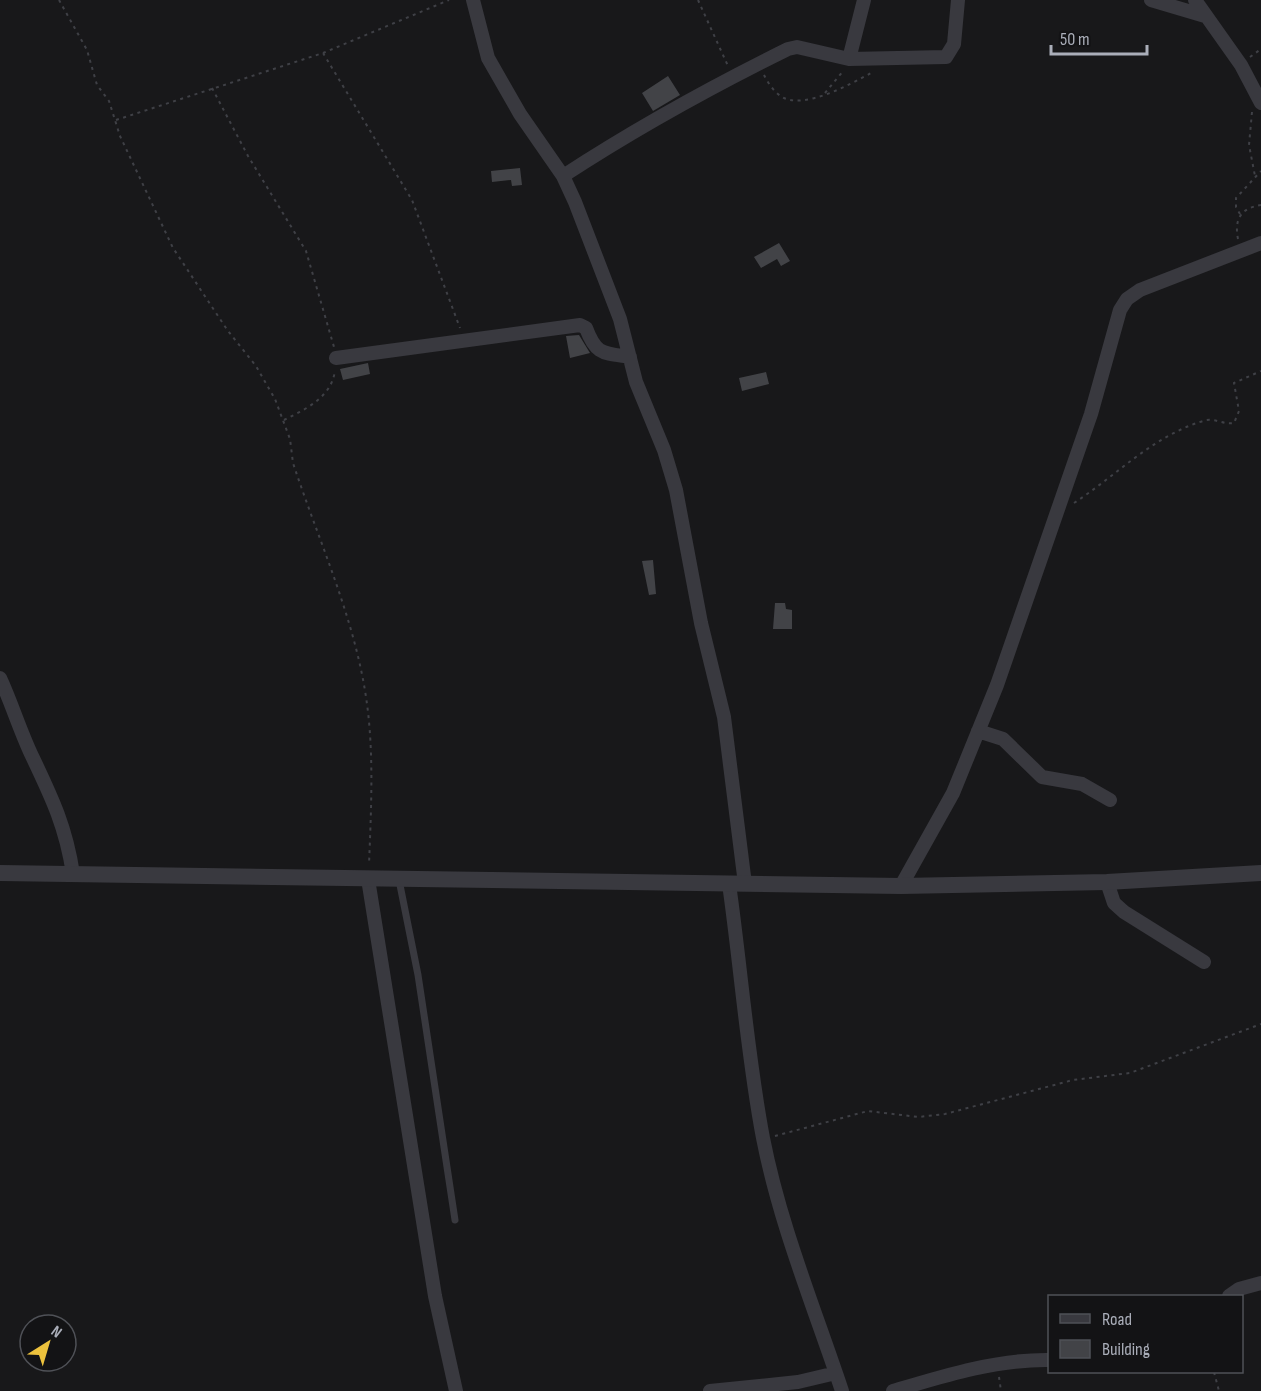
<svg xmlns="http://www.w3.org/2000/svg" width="1261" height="1391" viewBox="0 0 1261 1391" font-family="'Sofia Sans Condensed',sans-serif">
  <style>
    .building { fill: #424347 }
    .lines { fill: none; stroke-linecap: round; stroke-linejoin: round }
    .path { stroke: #3f4046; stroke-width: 2; stroke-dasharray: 3 4.5; stroke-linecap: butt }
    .service { stroke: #39393f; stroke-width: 7 }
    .minor { stroke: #39393f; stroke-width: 14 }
    .tertiary { stroke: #39393f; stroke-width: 16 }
  </style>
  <rect width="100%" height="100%" fill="#18181a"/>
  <path class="building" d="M668,76l12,19 -27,16 -11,-18z
    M520,168l2,17 -10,1 -1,-6 -19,2 -1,-11z
    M779,243l11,18 -9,5 -4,-7 -16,9 -7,-11z
    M579,335l11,18 -20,5 -4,-22z
    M368,363l2,11 -27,6 -3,-11z
    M766,372l3,12 -27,7 -3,-13z
    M653,560l3,34 -7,1 -7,-34z
    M775,603h10l1,6 6,1v19h-19z"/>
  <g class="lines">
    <path class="path" d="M59,0l28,50 10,35 12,16 11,35 53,112 55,83 28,35 19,33 15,40 3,24c26,79 63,158 74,241 7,52 4,108 2,161
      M698,0l30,66
      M323,53l89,147 48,128
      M1250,57l11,-8
      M764,75c4,8 10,17 18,22 22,13 69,-13 89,-24
      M212,88l36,68 58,95 28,96
      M825,93l19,-23
      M1252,112l-3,33 6,31
      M116,120l207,-67 126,-53
      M1240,214l-4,-7v-9l25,-27
      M1238,239c-4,-20 3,-31 23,-34
      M284,420c22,-11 48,-23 51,-50
      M1074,503c43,-28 79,-67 129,-82 11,-4 20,4 31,2l5,-12 -5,-28 27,-12
      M775,1136l93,-25 50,6 27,-3 128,-34 57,-7 131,-49
      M1214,1372l5,19
      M999,1377l2,14"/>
    <path class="service" d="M399,880l19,95 37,245"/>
    <path class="minor" d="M473,0l15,58 32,56 43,62 12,26 45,117 16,63 28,68 12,40 25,133 23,94 21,167
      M1151,0l54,16
      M1195,0l46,65 20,38
      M849,59l15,-59
      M563,176c72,-47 148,-89 225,-127l9,-2 52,12 97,-2 8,-13 4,-44
      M336,358l244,-33 6,3c10,27 17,25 44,29
      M0,678c12,26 20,53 32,78 20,42 34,71 41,118
      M978,731l25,8 39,38 40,7 28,16
      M368,879l67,417 21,95
      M1107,882l7,21 10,9 80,50
      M729,884c12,84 18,170 34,254 17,87 51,169 79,253
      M901,886l52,-93 44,-108 94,-271 29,-104 7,-11 13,-9 121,-47
      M1229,1296l10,-7 22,-6
      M710,1391l88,-9 38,-9
      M893,1391c50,-15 104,-32 157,-31"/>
    <path class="tertiary" d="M0,873l901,13 206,-4 154,-9"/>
  </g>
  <rect x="1048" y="1295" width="195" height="78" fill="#131315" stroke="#4f5157" stroke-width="1.5"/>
  <rect x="1060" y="1314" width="30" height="9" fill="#39393f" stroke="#4f5157" stroke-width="1.5"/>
  <text x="1102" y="1325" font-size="18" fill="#aaaeb9">Road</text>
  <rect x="1060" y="1340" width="30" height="18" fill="#424347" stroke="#4f5157" stroke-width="1.5"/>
  <text x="1102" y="1355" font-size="18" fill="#aaaeb9">Building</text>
  <g transform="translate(48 1343) rotate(37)"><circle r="28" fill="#131315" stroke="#4f5157" stroke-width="1.5"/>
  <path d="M0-4.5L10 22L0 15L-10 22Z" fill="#edc23d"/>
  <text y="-9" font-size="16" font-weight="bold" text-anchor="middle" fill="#aaaeb9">N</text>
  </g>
  <path d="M1051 45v9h96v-9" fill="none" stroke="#aaaeb9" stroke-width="3"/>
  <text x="1060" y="45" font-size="18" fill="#aaaeb9" stroke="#131315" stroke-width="4.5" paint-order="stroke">50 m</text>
</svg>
